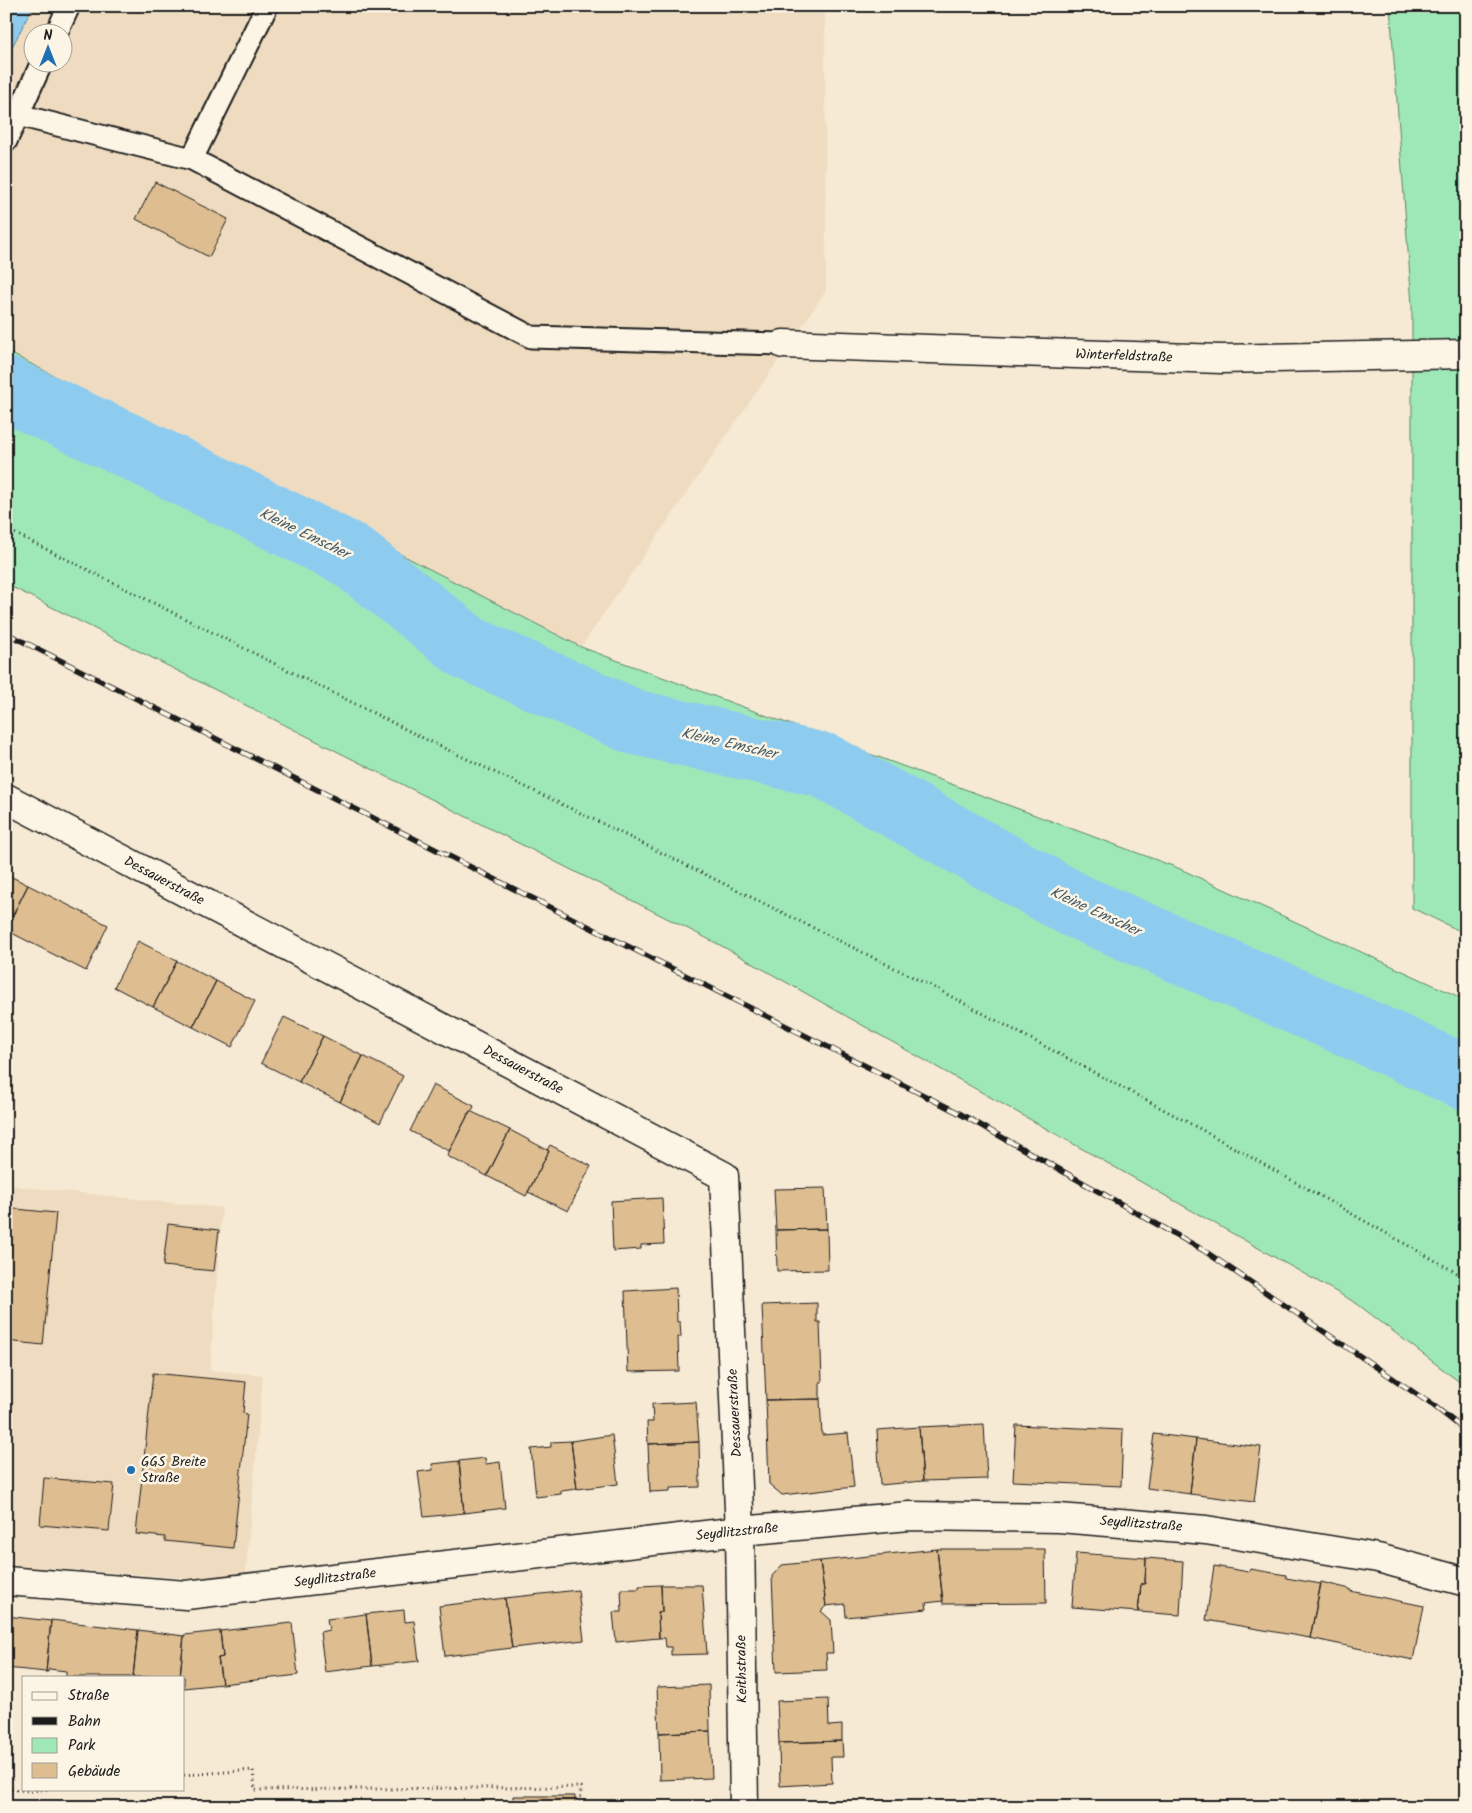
<svg xmlns="http://www.w3.org/2000/svg" width="1472" height="1813" viewBox="0 0 1472 1813" font-family="Kalam,sans-serif">
  <style>
    .built { fill: #efdcc0; fill-rule: evenodd }
    .green { fill: #9ee8b7; stroke: #5d826a }
    .water { fill: #8eccef; stroke: #60869b }
    .lines { fill: none; stroke-linecap: round; stroke-linejoin: round }
    .river { stroke: #8eccef; stroke-width: 65 }
    .building { fill: #debd91; stroke: #1c1c1c }
    .service-casing { stroke: #1c1c1c; stroke-width: 25 }
    .minor-casing { stroke: #1c1c1c; stroke-width: 31 }
    .path { stroke: #1c1c1c; stroke-width: 3; stroke-dasharray: 1 4; stroke-linecap: butt }
    .service { stroke: #fcf5e5; stroke-width: 21 }
    .minor { stroke: #fcf5e5; stroke-width: 28 }
    .rail-casing { stroke: #1c1c1c; stroke-width: 5.5 }
    .rail { stroke: #fcf5e5; stroke-width: 4; stroke-dasharray: 11; stroke-linecap: butt }
    .poi-dot { fill: #1f6fb2; stroke: #fcf5e5; stroke-width: 2 }
    .labels { text-anchor: middle; dominant-baseline: central; stroke-width: 5; stroke-linejoin: round; paint-order: stroke }
    .street-label { font-size: 14px; fill: #1c1c1c; stroke: #fcf5e5 }
    .poi-label { font-size: 14px; fill: #1c1c1c; stroke: #fcf5e5; text-anchor: start }
    .water-label { font-size: 15px; font-style: italic; fill: #445a66; stroke: #fcf5e5 }
  </style>
  <rect width="100%" height="100%" fill="#f6ead4"/>
  <filter id="ink" filterUnits="userSpaceOnUse"><feTurbulence type="fractalNoise" baseFrequency=".02" numOctaves="2"/><feDisplacementMap in="SourceGraphic" scale="10" xChannelSelector="R" yChannelSelector="G"/><feConvolveMatrix kernelMatrix="1 2 1 2 8 2 1 2 1" color-interpolation-filters="sRGB"/></filter>
  <g filter="url(#ink)">
    <path class="built" d="M6,6h819l1,285 -245,356 -575,-296zM32,32h30v30h-30z
      M6,1185l216,23 -12,162 53,5 -18,207 -239,-17z"/>
    <path class="green" d="M1390,6h76v928l-54,-26v-603z
      M6,351l575,296 597,221 288,132v387l-110,-84 -636,-358 -714,-361z"/>
    <path class="water" d="M6,6h27l-27,53z"/>
    <g class="lines">
      <path class="river" d="M6,389l125,58 219,108 118,93 166,74 191,44 249,139 278,121 114,52"/>
    </g>
    <path class="building" d="M155,182l73,37 -19,38 -73,-38z
      M6,874l22,11 -22,43z
      M28,885l80,40 -22,46 -80,-41z
      M138,941l39,20 -24,46 -39,-20z
      M177,961l39,20 -23,46 -40,-20z
      M216,981l39,20 -23,46 -39,-20z
      M284,1017l39,19 -24,46 -38,-19z
      M323,1036l40,20 -23,46 -41,-20z
      M363,1056l40,20 -23,47 -40,-21z
      M433,1085l41,21 -2,5h-2l-21,40 -39,-20z
      M470,1111l40,19 -23,46 -40,-20z
      M510,1130l39,21 -23,45 -39,-20z
      M550,1145l41,21 -23,45 -40,-19 21,-41 -2,-1z
      M825,1188l2,41 -51,1 -2,-41z
      M662,1198l2,46 -23,1v4l-28,2 -2,-50z
      M6,1208l50,5 -13,132 -37,-4z
      M168,1224l51,6 -5,41 -51,-5z
      M827,1229l1,41 -51,1 -1,-41z
      M676,1288l1,34h3l1,15h-3l1,34 -51,1 -3,-81z
      M817,1303v19h3l2,60h-2v17l-54,1 -4,-95z
      M153,1373l93,9 -3,31 4,1 -14,134 -68,-7v-4l-29,-3z
      M820,1399l2,36 26,-2 6,54 -72,8 -13,-11 -3,-84z
      M696,1402l3,40 -51,2 -1,-22h6l-1,-18z
      M984,1424l3,55 -64,2 -4,-54z
      M1016,1425l107,5 -2,56 -108,-5z
      M919,1427l4,54 -43,4 -3,-55z
      M1154,1434l42,5 -6,55 -43,-6z
      M612,1435l6,49 -41,5 -6,-48z
      M1196,1439l65,8 -7,55 -64,-8z
      M571,1441l6,48 -16,2v3l-25,3 -5,-48 20,-2v-5z
      M699,1442l1,45 -30,1v3l-20,1 -2,-48z
      M485,1458l1,6 14,-2 5,46 -41,5 -5,-52z
      M459,1461l5,52 -40,4 -6,-45 15,-2 -1,-6z
      M44,1478l70,6 -5,47 -69,-6z
      M937,1549h108l1,54 -103,1z
      M937,1549l6,52 -17,2 1,6 -81,8 -1,-13 -19,2 -6,-45z
      M1076,1553l70,5 -1,26h-4l-3,28 -66,-5z
      M1146,1558l37,3 -3,54 -42,-3 3,-28h4z
      M820,1561l6,45 -5,5 10,9 2,33h-7l1,17 -51,2 -4,-96 10,-11z
      M1214,1566l35,6 1,-3 36,6v3l35,6 -11,54 -104,-18z
      M1321,1582l29,7v2l74,15 -11,54 -103,-22z
      M661,1585l1,27h-4l1,26 -43,4 -3,-30h9l-1,-23h18v-3z
      M661,1585h41l5,69 -36,1v-8h-5l-1,-9h-6l-1,-26h4z
      M578,1590l6,50 -72,8 -7,-50z
      M505,1598l7,50 -67,8 -6,-50z
      M404,1610l1,12 9,-1 5,40 -47,5 -6,-52z
      M366,1614l6,52 -47,6 -5,-40 9,-2 -2,-11z
      M6,1616l45,5 -5,51 -40,-4z
      M51,1620l87,10 -5,47h-67v-6l-17,-2 -1,3h-2z
      M292,1623l6,52 -76,9 -4,-26 5,-1 -3,-26z
      M138,1630l46,6 -4,41h-47z
      M220,1631l3,26 -5,1 4,26 -38,4v-11h-4l4,-42z
      M709,1685l1,46 -51,2 -2,-46z
      M828,1699l1,27 13,-1v16l-63,2 -2,-42z
      M1465,1727h1v23l-6,-4z
      M710,1731l2,47 -52,2 -1,-47z
      M842,1741l1,16h-12l1,26 -52,3 -1,-43z
      M513,1796h62v11h-62z"/>
    <g class="lines">
      <g class="service-casing">
        <path id="service" d="M267,6l-75,153 339,178 252,7
          M57,32l12,-26
          M42,62l-24,53 174,44
          M6,141l12,-26"/>
      </g>
      <g class="minor-casing">
        <path id="minor" d="M783,344l438,15 245,-5
          M6,798l718,378 16,355 4,276
          M6,1581l180,14 554,-64 169,-15 150,2 147,12 172,28 88,24"/>
      </g>
      <path class="path" d="M6,529l419,210 172,82 342,169 267,142 260,146
        M184,1775l69,-5 2,20 326,-3 -1,20
        M6,1789l25,2 16,-2"/>
      <use href="#service" class="service"/>
      <use href="#minor" class="minor"/>
      <g class="rail-casing">
        <path id="rail" d="M6,633l951,479 246,138 231,156 32,25"/>
      </g>
      <use href="#rail" class="rail"/>
    </g>
  </g>
  <circle class="poi-dot" cx="131" cy="1470" r="5"/>
  <g class="labels">
    <g class="street-label">
      <text transform="translate(1124 356) rotate(2)">Winterfeldstraße</text>
      <text transform="translate(164 881) rotate(28)">Dessauerstraße</text>
      <text transform="translate(523 1070) rotate(28)">Dessauerstraße</text>
      <text transform="translate(735 1413) rotate(-93)">Dessauerstraße</text>
      <text transform="translate(1141 1524) rotate(4)">Seydlitzstraße</text>
      <text transform="translate(737 1532) rotate(-6)">Seydlitzstraße</text>
      <text transform="translate(335 1578) rotate(-7)">Seydlitzstraße</text>
      <text transform="translate(742 1669) rotate(-91)">Keithstraße</text>
    </g>
    <g class="poi-label">
      <text x="141" y="1462">GGS Breite<tspan x="141" dy="16">Straße</tspan></text>
    </g>
    <g class="water-label">
      <text transform="translate(304 534) rotate(26)">Kleine Emscher</text>
      <text transform="translate(729 744) rotate(13)">Kleine Emscher</text>
      <text transform="translate(1095 912) rotate(25)">Kleine Emscher</text>
    </g>
  </g>
  <rect width="1472" height="1813" fill="none" stroke="#fcf5e5" stroke-width="25"/>
  <rect x="12" y="12" width="1447" height="1788" fill="none" stroke="#1c1c1c" stroke-width="2" filter="url(#ink)"/>
  <rect x="22" y="1676" width="162" height="115" fill="#fcf5e5" stroke="#a29e95"/>
  <rect x="32" y="1692" width="25" height="8" fill="#fcf5e5" stroke="#a29e95"/>
  <text x="68" y="1700" font-size="15" fill="#1c1c1c">Straße</text>
  <rect x="32" y="1717" width="25" height="8" fill="#1c1c1c" stroke="#a29e95"/>
  <text x="68" y="1726" font-size="15" fill="#1c1c1c">Bahn</text>
  <rect x="32" y="1738" width="25" height="15" fill="#9ee8b7" stroke="#a29e95"/>
  <text x="68" y="1750" font-size="15" fill="#1c1c1c">Park</text>
  <rect x="32" y="1763" width="25" height="15" fill="#debd91" stroke="#a29e95"/>
  <text x="68" y="1776" font-size="15" fill="#1c1c1c">Gebäude</text>
  <g transform="translate(48 48)"><circle r="24" fill="#fcf5e5" stroke="#a29e95"/>
  <path d="M0-4L9 19L0 12L-9 19Z" fill="#1f6fb2"/>
  <text y="-8" font-size="14" font-weight="bold" text-anchor="middle" fill="#1c1c1c">N</text>
  </g>
</svg>
